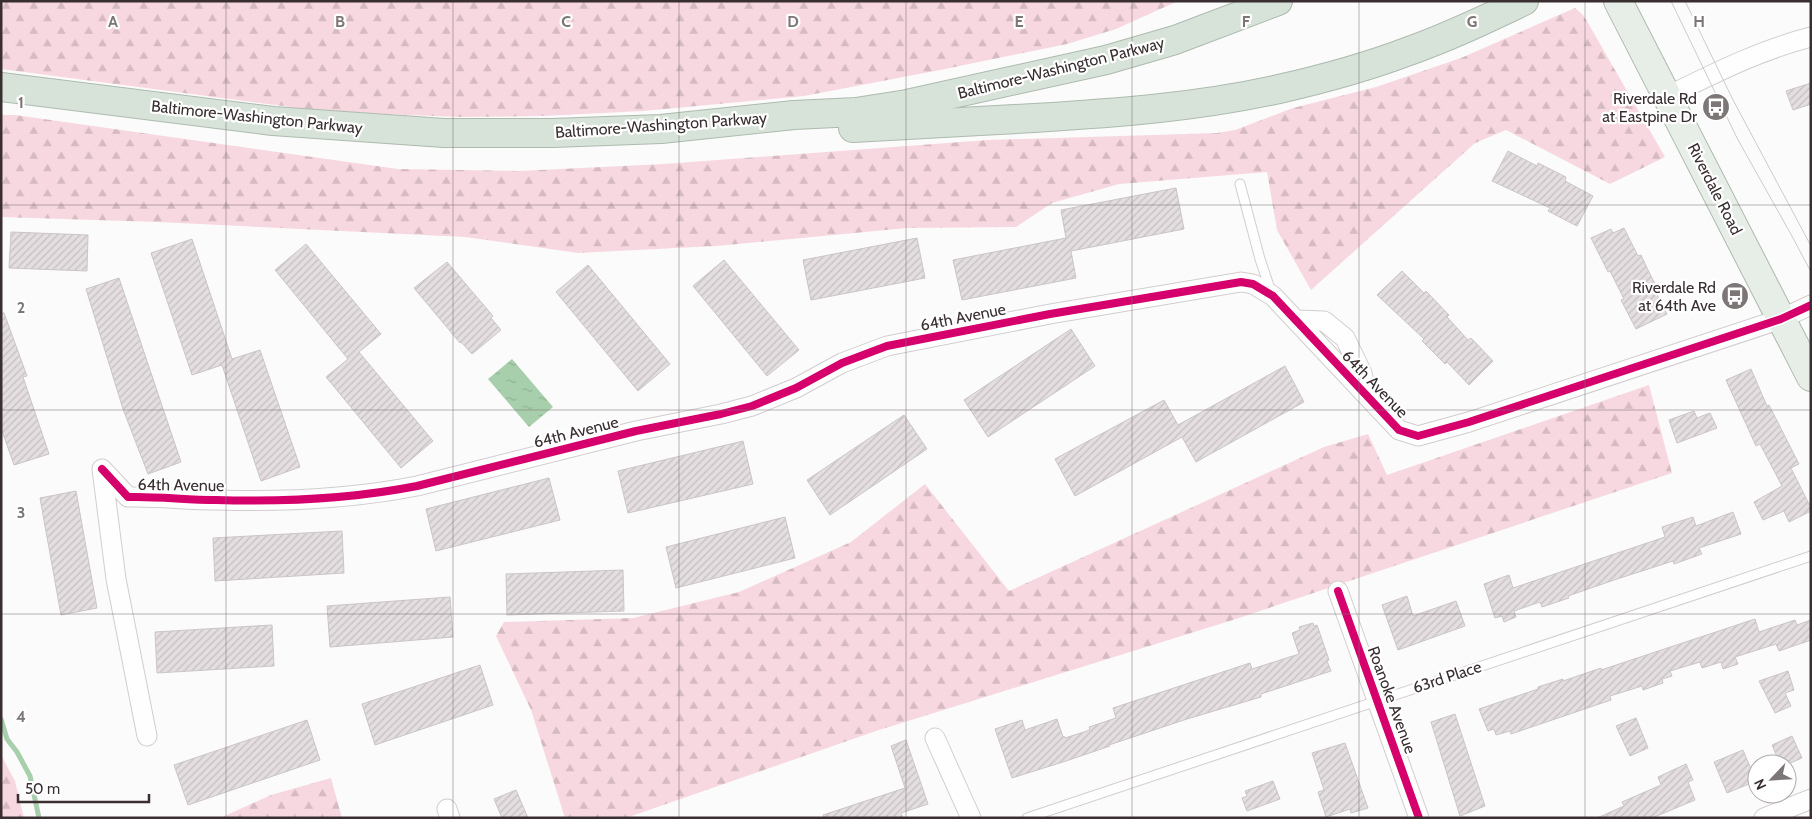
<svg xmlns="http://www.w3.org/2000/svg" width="1812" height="819" viewBox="0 0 1812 819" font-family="Cabin,sans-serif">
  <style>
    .forest { fill: url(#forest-firs) }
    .water { fill: url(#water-ripples) }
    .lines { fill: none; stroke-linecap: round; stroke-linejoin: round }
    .stream { stroke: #a8cfab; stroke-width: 5 }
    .building { fill: url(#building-hatch); stroke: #cbc5c7 }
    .lane-casing { stroke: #d3cdce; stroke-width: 11 }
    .street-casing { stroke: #d3cdce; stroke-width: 21 }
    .primary-casing { stroke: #adbaae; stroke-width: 30 }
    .highway-casing { stroke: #adbaae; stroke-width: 30 }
    .lane { stroke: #fefefe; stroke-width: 9 }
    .street { stroke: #fefefe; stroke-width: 19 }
    .primary { stroke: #e7eee7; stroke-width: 28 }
    .highway { stroke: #d7e3d8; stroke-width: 28 }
    .tram { stroke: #cccbcb; stroke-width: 1 }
    .cycleway-casing { stroke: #fff; stroke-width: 11 }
    .cycleway { stroke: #d6006c; stroke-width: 8 }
    .grid { fill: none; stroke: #7d7677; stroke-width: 1; stroke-opacity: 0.55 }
    .labels { text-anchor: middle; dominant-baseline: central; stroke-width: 4.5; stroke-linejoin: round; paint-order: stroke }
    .street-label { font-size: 16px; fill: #392e30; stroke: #fff }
    .poi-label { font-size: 16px; fill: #392e30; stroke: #fff; text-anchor: end }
    .grid-label { font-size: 16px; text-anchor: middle; font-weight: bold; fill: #7d7677; stroke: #fff; stroke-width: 4.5; stroke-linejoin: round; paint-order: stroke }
  </style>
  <defs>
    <pattern id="forest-firs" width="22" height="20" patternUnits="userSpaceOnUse" patternTransform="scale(1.25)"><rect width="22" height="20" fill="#f8d8e0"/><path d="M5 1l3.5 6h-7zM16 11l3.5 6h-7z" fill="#d5bac0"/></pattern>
    <pattern id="water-ripples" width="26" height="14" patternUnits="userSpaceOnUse" patternTransform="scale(1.25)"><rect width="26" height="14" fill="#a8cfab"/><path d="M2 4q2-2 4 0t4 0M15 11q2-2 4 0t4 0" fill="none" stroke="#91b293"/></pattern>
    <pattern id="building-hatch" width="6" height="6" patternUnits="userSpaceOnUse" patternTransform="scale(1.25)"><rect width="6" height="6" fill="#e4dee0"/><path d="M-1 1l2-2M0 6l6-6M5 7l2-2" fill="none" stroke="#c4bfc0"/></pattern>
  </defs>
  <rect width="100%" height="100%" fill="#fbfbfb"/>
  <path class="forest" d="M1,1h1177l-62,28 -49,15 -127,26 -136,26 -161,15 -101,5 -83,1 -74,-3 -79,-5 -305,-40z
    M1575,8l9,8 81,141 -55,27 -104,-54 -31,13 -164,147 -34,-60 -10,-58 -148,12 -67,19 -36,24 -109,1 -191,18 -138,7 -113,-16 -307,-15 -157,-5v-102h14l383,54 121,2 145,-7 324,-24 229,-7 18,-3 58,-22 83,-21 85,-29z
    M1649,385l23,88 -436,146 -360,112 -250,87h-61l-34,-108 -35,-74 8,-14 129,-4 106,-26 112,-50 74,-58 84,107 315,-144 44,-13 19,41z
    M1,755l14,26 9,37h-23z
    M331,778l11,40h-122l51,-23z"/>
  <path class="water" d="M512,359l41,48 -24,20 -41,-48z"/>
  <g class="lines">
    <path class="stream" d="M1,719l6,20 10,13 13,24 9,42"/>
  </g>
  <path class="building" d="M1811,83v21l-18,6 -7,-19z
    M1508,151l29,15 1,-3 28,14 -1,4 28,15 -16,30 -29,-15 2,-3 -58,-27z
    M1176,188l8,41 -113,22 5,27 -114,22 -9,-40 113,-22 -5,-28z
    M1624,228l14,28 3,-1 7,15 7,14 -3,1 15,29 -31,15 -15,-29 3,-1 -14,-28 -2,1 -17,-34 20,-9 2,4z
    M11,232l77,3 -1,36 -78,-3z
    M917,238l8,40 -114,22 -8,-40z
    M192,239l40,120 28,-9 40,117 -39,14 -39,-116 -30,10 -41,-122z
    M306,244l75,90 -22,18 74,89 -32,27 -75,-91 22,-18 -73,-89z
    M724,260l75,90 -32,26 -74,-90z
    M447,262l46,54 -2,2 10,12 -29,24 -11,-12 -1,1 -46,-55z
    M588,265l82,99 -32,27 -82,-99z
    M1402,271l22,22 2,-2 23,24 -2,2 21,23 3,-2 22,23 -24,24 -22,-23 -2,2 -23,-23 2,-2 -47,-44z
    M119,278l62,184 -33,12 -25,-65 -37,-120z
    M1,313h3l23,63 -4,1 26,77 -35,11 -13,-37z
    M1071,329l24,37 -107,71 -24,-37z
    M1285,366l19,36 -108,60 -14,-25 -107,59 -20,-37 109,-59 14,25z
    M1751,369l16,37 2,-1 30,59 -8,4 20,40v3l-22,11 -5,-11 -21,9 -9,-18 28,-16 -22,-42 -4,2 -30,-66z
    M1694,411l3,7 13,-5 7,15 -40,15 -8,-23z
    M904,415l23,34 -97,66 -23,-35z
    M743,441l10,43 -125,29 -10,-42z
    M549,478l11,42 -124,31 -10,-42z
    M76,491l21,117 -36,7 -21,-117z
    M1733,512l8,22 -42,14 3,6 -28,10 -1,-3 -59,19 -46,16 1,2 -27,9 -2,-5 -26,9 2,6 -12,5 -2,-6 -7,2 -11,-34 25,-9 4,13 152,-51 -3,-10 31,-10 3,9z
    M785,517l10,41 -119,30 -10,-41z
    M342,531l2,42 -129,8 -2,-43z
    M623,570l1,41 -117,4 -1,-41z
    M1407,596l6,20 43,-15 9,25 -67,24 -16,-45z
    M450,597l3,40 -123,10 -3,-41z
    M1755,619l4,13 36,-12 2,5 14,-5v20l-32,11 -3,-7 -41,13 3,7 -15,5 -2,-7 -19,6 -2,-6 -30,9 2,5 -10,3 1,4 -20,7 -1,-4 -32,10 1,4 -100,34 -1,-3 -14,4 -2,-6 -6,2 -9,-22 59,-20v-2l25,-8v2l38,-13v2z
    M1313,623l1,3 3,-1 12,35 -2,1 4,10 -70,23v3l-74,22 -78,26 1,1 -44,15 -54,17 -17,-49 27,-9 3,10 32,-11 6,18 1,-1 1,2 25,-8 -1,-3 27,-9 -3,-10 137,-45 2,6 47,-15 -7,-21 8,-3 -1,-3z
    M272,625l2,41 -117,7 -2,-41z
    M480,665l13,40 -118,40 -13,-41z
    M1788,671l6,19 -9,3 6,13 -16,7 -16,-32z
    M1455,714l30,92 -25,10 -29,-94z
    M1636,718l12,30 -18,8 -14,-30z
    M307,720l13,40 -132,45 -14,-40z
    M1792,736l10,22 -14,6h-8l-8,-19z
    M906,740l22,64 -27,9 2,5h-79l-1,-3 82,-27 -14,-42z
    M1345,743l23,65 -17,5 -1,-4 -24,8 -8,-25 6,-2 -12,-37z
    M1743,750l13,31 -29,12 -13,-31z
    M1686,764l7,16 -5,2 7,18 -43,18h-55l27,-12 -2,-4 39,-17 -3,-8z
    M1273,781l7,18 -33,12 -5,-13 5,-2 -2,-5z
    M516,790l12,28h-26l-8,-19z"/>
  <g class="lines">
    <g class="lane-casing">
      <path id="lane" d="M1240,184l20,75 11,33
        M1027,818l784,-262"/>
    </g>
    <g class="street-casing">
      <path id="street" d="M1668,96c47,-23 92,-46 143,-59
        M1296,320l28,1 21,17 17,35 5,23
        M102,469l26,28c29,-1 58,3 88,3 67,2 135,-1 201,-14l219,-55 85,-17 31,-8 44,-18 46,-25 45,-17 163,-32 191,-32 12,2 20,12 126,134 19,6 51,-14 312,-103 30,-14
        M102,469l14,110 31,157
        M1338,591l81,227
        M935,738l36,80
        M447,809l3,9
        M1764,818l47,-19"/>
    </g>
    <g class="primary-casing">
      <path id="primary" d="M1618,1l193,376"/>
    </g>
    <g class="highway-casing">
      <path id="highway" d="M1,87l272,34 171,12h109l108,-4 133,-14 62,-3 51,-8 199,-44 69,-20 103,-39
        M853,128c60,-3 121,-7 181,-10 82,-5 164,-11 245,-29 44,-10 88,-22 130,-38 40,-14 77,-32 115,-50"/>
    </g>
    <use href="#lane" class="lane"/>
    <use href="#street" class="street"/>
    <use href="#primary" class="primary"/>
    <use href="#highway" class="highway"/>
    <path class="tram" d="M1671,1l66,137 56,100 18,34
      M1685,1l47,97 79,148"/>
    <g class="cycleway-casing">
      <path id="cycleway" d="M102,469l26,28c29,-1 58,3 88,3 67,2 135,-1 201,-14l219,-55 85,-17 31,-8 44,-18 46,-25 45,-17 163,-32 191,-32 12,2 20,12 126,134 19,6 51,-14 312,-103 30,-14
        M1338,591l81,227"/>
    </g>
    <use href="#cycleway" class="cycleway"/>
  </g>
  <path class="grid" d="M226,1v817M453,1v817M679,1v817M906,1v817M1132,1v817M1359,1v817M1585,1v817M1,205h1810M1,410h1810M1,614h1810"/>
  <defs>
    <g id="bus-disc" transform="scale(1.4375)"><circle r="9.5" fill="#7d7677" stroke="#fff"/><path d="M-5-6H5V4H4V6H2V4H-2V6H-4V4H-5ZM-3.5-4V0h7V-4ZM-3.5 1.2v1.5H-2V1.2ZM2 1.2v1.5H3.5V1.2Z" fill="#fff"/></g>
  </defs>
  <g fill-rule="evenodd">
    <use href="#bus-disc" x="1716" y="107"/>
    <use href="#bus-disc" x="1735" y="296"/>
  </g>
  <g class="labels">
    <g class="street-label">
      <text transform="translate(1061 68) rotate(-14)">Baltimore-Washington Parkway</text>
      <text transform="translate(257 117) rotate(6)">Baltimore-Washington Parkway</text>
      <text transform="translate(661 125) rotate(-4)">Baltimore-Washington Parkway</text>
      <text transform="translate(1715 189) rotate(63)">Riverdale Road</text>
      <text transform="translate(963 317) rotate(-11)">64th Avenue</text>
      <text transform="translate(1375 384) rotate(46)">64th Avenue</text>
      <text transform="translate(576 432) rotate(-14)">64th Avenue</text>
      <text transform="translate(181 485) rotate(1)">64th Avenue</text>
      <text transform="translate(1447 677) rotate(-18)">63rd Place</text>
      <text transform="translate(1392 700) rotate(70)">Roanoke Avenue</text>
    </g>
    <g class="poi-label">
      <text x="1697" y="98">Riverdale Rd<tspan x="1697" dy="18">at Eastpine Dr</tspan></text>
      <text x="1716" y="287">Riverdale Rd<tspan x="1716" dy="18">at 64th Ave</tspan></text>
    </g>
  </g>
  <g class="grid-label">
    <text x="113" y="27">A</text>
    <text x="340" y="27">B</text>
    <text x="566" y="27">C</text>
    <text x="793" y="27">D</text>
    <text x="1019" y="27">E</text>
    <text x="1246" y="27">F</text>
    <text x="1472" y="27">G</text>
    <text x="1699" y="27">H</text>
    <text x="21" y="108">1</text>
    <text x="21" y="313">2</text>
    <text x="21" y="518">3</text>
    <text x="21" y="722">4</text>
  </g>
  <rect width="1812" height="819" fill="none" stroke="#392e30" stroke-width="5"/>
  <g transform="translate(1772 779) rotate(245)"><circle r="24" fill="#ffffff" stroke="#b0abac"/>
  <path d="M0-4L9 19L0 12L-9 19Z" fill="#7d7677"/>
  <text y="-8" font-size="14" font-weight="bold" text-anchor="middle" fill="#392e30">N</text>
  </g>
  <path d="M18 794v8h131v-8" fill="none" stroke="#392e30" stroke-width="2.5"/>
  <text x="25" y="794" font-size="15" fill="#392e30" stroke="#ffffff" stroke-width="4" paint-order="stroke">50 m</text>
</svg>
